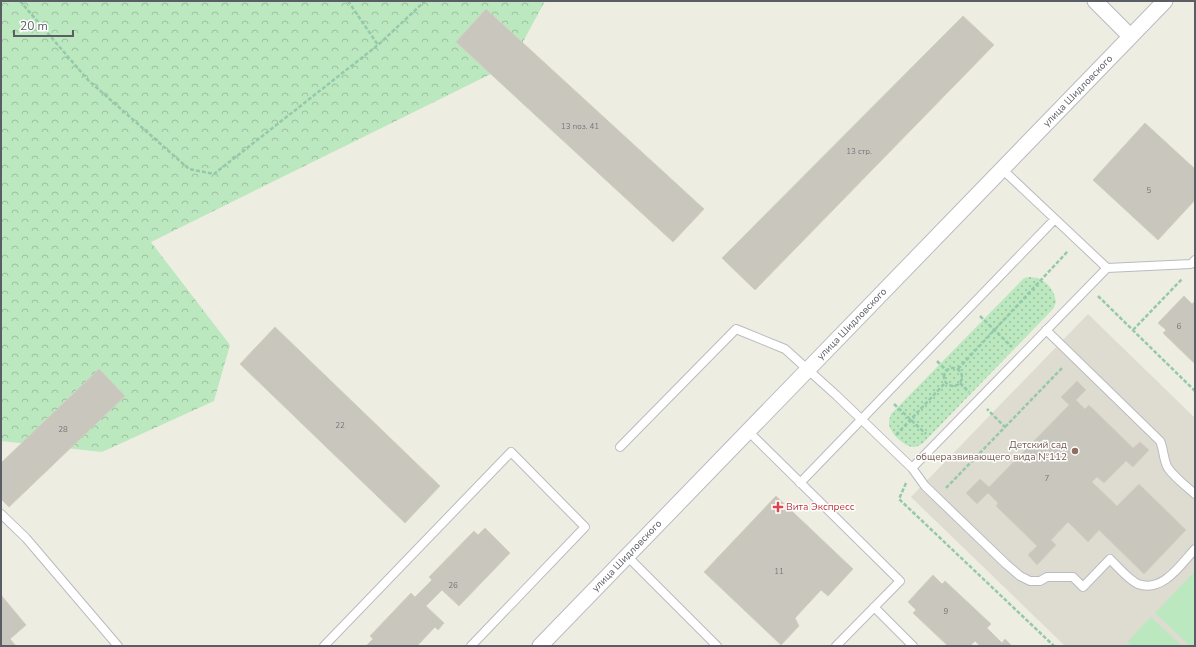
<svg xmlns="http://www.w3.org/2000/svg" width="1196" height="647" viewBox="0 0 1196 647" font-family="'Nunito Sans',sans-serif">
  <style>
    .education { fill: #dedcd0 }
    .grass { fill: url(#grass-dots) }
    .forest { fill: url(#forest-crowns) }
    .park { fill: #bce8c0 }
    .building { fill: #c9c6be; stroke: #d3cfbf }
    .lines { fill: none; stroke-linecap: round; stroke-linejoin: round }
    .service-casing { stroke: #b9bbc2; stroke-width: 10 }
    .minor-casing { stroke: #b9bbc2; stroke-width: 17 }
    .path { stroke: #94c9a9; stroke-width: 2.5; stroke-dasharray: 4 2; stroke-linecap: butt }
    .service { stroke: #fff; stroke-width: 8 }
    .minor { stroke: #fff; stroke-width: 15 }
    .education-dot { fill: #8d6e63; stroke: #fff; stroke-width: 1.5 }
    .health-dot { fill: #e0444e; stroke: #fff; stroke-width: 1.5 }
    .labels { text-anchor: middle; dominant-baseline: central; stroke-width: 3; stroke-linejoin: round; paint-order: stroke }
    .number-label { font-size: 8px; fill: #76777a }
    .street-label { font-size: 10px; fill: #5a5d64; stroke: #fff }
    .education-label { font-size: 10px; fill: #785e54; stroke: #fff; text-anchor: end }
    .health-label { font-size: 10px; fill: #be3a42; stroke: #fff; text-anchor: start }
  </style>
  <defs>
    <pattern id="grass-dots" width="8" height="8" patternUnits="userSpaceOnUse"><rect width="8" height="8" fill="#bce8c0"/><path d="M2 2h.1M6 6h.1" fill="none" stroke="#9cbfa0" stroke-width="1.8" stroke-linecap="round"/></pattern>
    <pattern id="forest-crowns" width="20" height="18" patternUnits="userSpaceOnUse"><rect width="20" height="18" fill="#bce8c0"/><path d="M2 6a3 3 0 1 1 6 0M12 15a3 3 0 1 1 6 0" fill="none" stroke="#9cbfa0"/></pattern>
  </defs>
  <rect width="100%" height="100%" fill="#eeede1"/>
  <path class="education" d="M1088,314l107,104v228h-130l-154,-149z"/>
  <path class="grass" d="M1029,277c15,0 25,11 27,25l-3,7 -130,134c-3,2 -6,4 -9,4 -10,0 -24,-14 -25,-23 0,-4 1,-7 2,-10l133,-136z"/>
  <path class="forest" d="M1,1h544l-34,63 -360,178 79,103 -16,56 -112,51 -101,-11z"/>
  <path class="park" d="M1195,571v75h-5l-35,-33z
    M1151,617l31,29h-51l-4,-4z"/>
  <path class="building" d="M486,9l218,200 -31,33 -217,-200z
    M963,16l31,29 -239,245 -33,-32z
    M1145,123l50,46v31l-37,40 -65,-60z
    M1184,296l8,8 2,-2 1,1v61l-32,-31 3,-3 -8,-7z
    M275,327l165,159 -35,37 -165,-159z
    M99,369l26,27 -116,111 -8,-8v-36z
    M1077,381l9,9 -10,10 9,9 4,-4 44,43 7,-6 9,8 -16,17 -7,-6 -22,22 -7,-6 -5,5 25,24 22,-22 47,46 -42,44 -45,-44 -11,12 -20,-20 -17,18 5,5 -19,20 -9,-10 9,-9 -41,-40 2,-3 -10,-10 -11,11 -11,-11 14,-14 9,8 80,-82 -8,-8z
    M776,496l77,73 -25,27 -7,-6 -26,28 4,8 -18,19 -77,-73z
    M485,528l25,25 -51,53 -17,-16 -16,16 18,17 -6,7 -3,-3 -18,19h-51l7,-7 -3,-3 41,-43 4,4 17,-17 -3,-3 45,-46 4,4z
    M933,575l9,9 3,-3 46,43 -4,4 15,15 3,-4 7,7h-32l-5,-5 -5,5h-22l-35,-33 3,-3 -8,-8z
    M1,595l25,30 -16,14 6,7h-15z"/>
  <g class="lines">
    <g class="service-casing">
      <path id="service" d="M1107,268l84,-4 4,-4
        M1046,330l114,111c4,8 3,19 8,27 6,9 19,19 27,26
        M748,431l152,150 -64,65
        M620,447l116,-118 49,20 51,46 76,73 195,-200 -105,-99
        M912,468l13,18 81,78 14,12 10,5h10l7,-4h26l10,10 27,-28c7,7 19,21 28,25 25,9 43,-20 57,-35
        M800,483l255,-264
        M1,514l25,24 92,108
        M627,556l90,90
        M874,607l39,39
        M324,646l187,-194 74,75 -114,119"/>
    </g>
    <g class="minor-casing">
      <path id="minor" d="M1095,1l35,35
        M540,646l625,-645"/>
    </g>
    <path class="path" d="M20,1l68,79 101,89 25,5 164,-129 47,-44
      M348,1l30,44
      M1098,296l97,95
      M980,316l32,31
      M1133,330l49,-51
      M937,361l9,9
      M944 377a9 9 0 1 1 18 0a9 9 0 1 1-18 0Z
      M958,369l110,-118
      M960,383l9,9
      M894,404l32,30
      M1005,427l58,-60
      M896,435l49,-52
      M906,483l-7,16 155,147
      M946,488l59,-61 -18,-18"/>
    <use href="#service" class="service"/>
    <use href="#minor" class="minor"/>
  </g>
  <circle class="education-dot" cx="1075" cy="451" r="4"/>
  <path class="health-dot" d="M776 501h4v4h4v4h-4v4h-4v-4h-4v-4h4z"/>
  <g class="labels">
    <g class="number-label">
      <text x="580" y="126">13 поз. 41</text>
      <text x="859" y="151">13 стр.</text>
      <text x="1149" y="190">5</text>
      <text x="1179" y="326">6</text>
      <text x="340" y="425">22</text>
      <text x="63" y="429">28</text>
      <text x="1047" y="478">7</text>
      <text x="779" y="571">11</text>
      <text x="453" y="585">26</text>
      <text x="946" y="611">9</text>
    </g>
    <g class="street-label">
      <text transform="translate(1078 91) rotate(-46)">улица Шидловского</text>
      <text transform="translate(852 324) rotate(-46)">улица Шидловского</text>
      <text transform="translate(627 556) rotate(-46)">улица Шидловского</text>
    </g>
    <g class="education-label">
      <text x="1067" y="445">Детский сад<tspan x="1067" dy="12">общеразвивающего вида №112</tspan></text>
    </g>
    <g class="health-label">
      <text x="786" y="507">Вита Экспресс</text>
    </g>
  </g>
  <rect width="1196" height="647" fill="none" stroke="#5a5d64" stroke-width="4"/>
  <path d="M14 30v6h59v-6" fill="none" stroke="#5a5d64" stroke-width="2"/>
  <text x="20" y="30" font-size="12" fill="#5a5d64" stroke="#ffffff" stroke-width="3" paint-order="stroke">20 m</text>
</svg>
